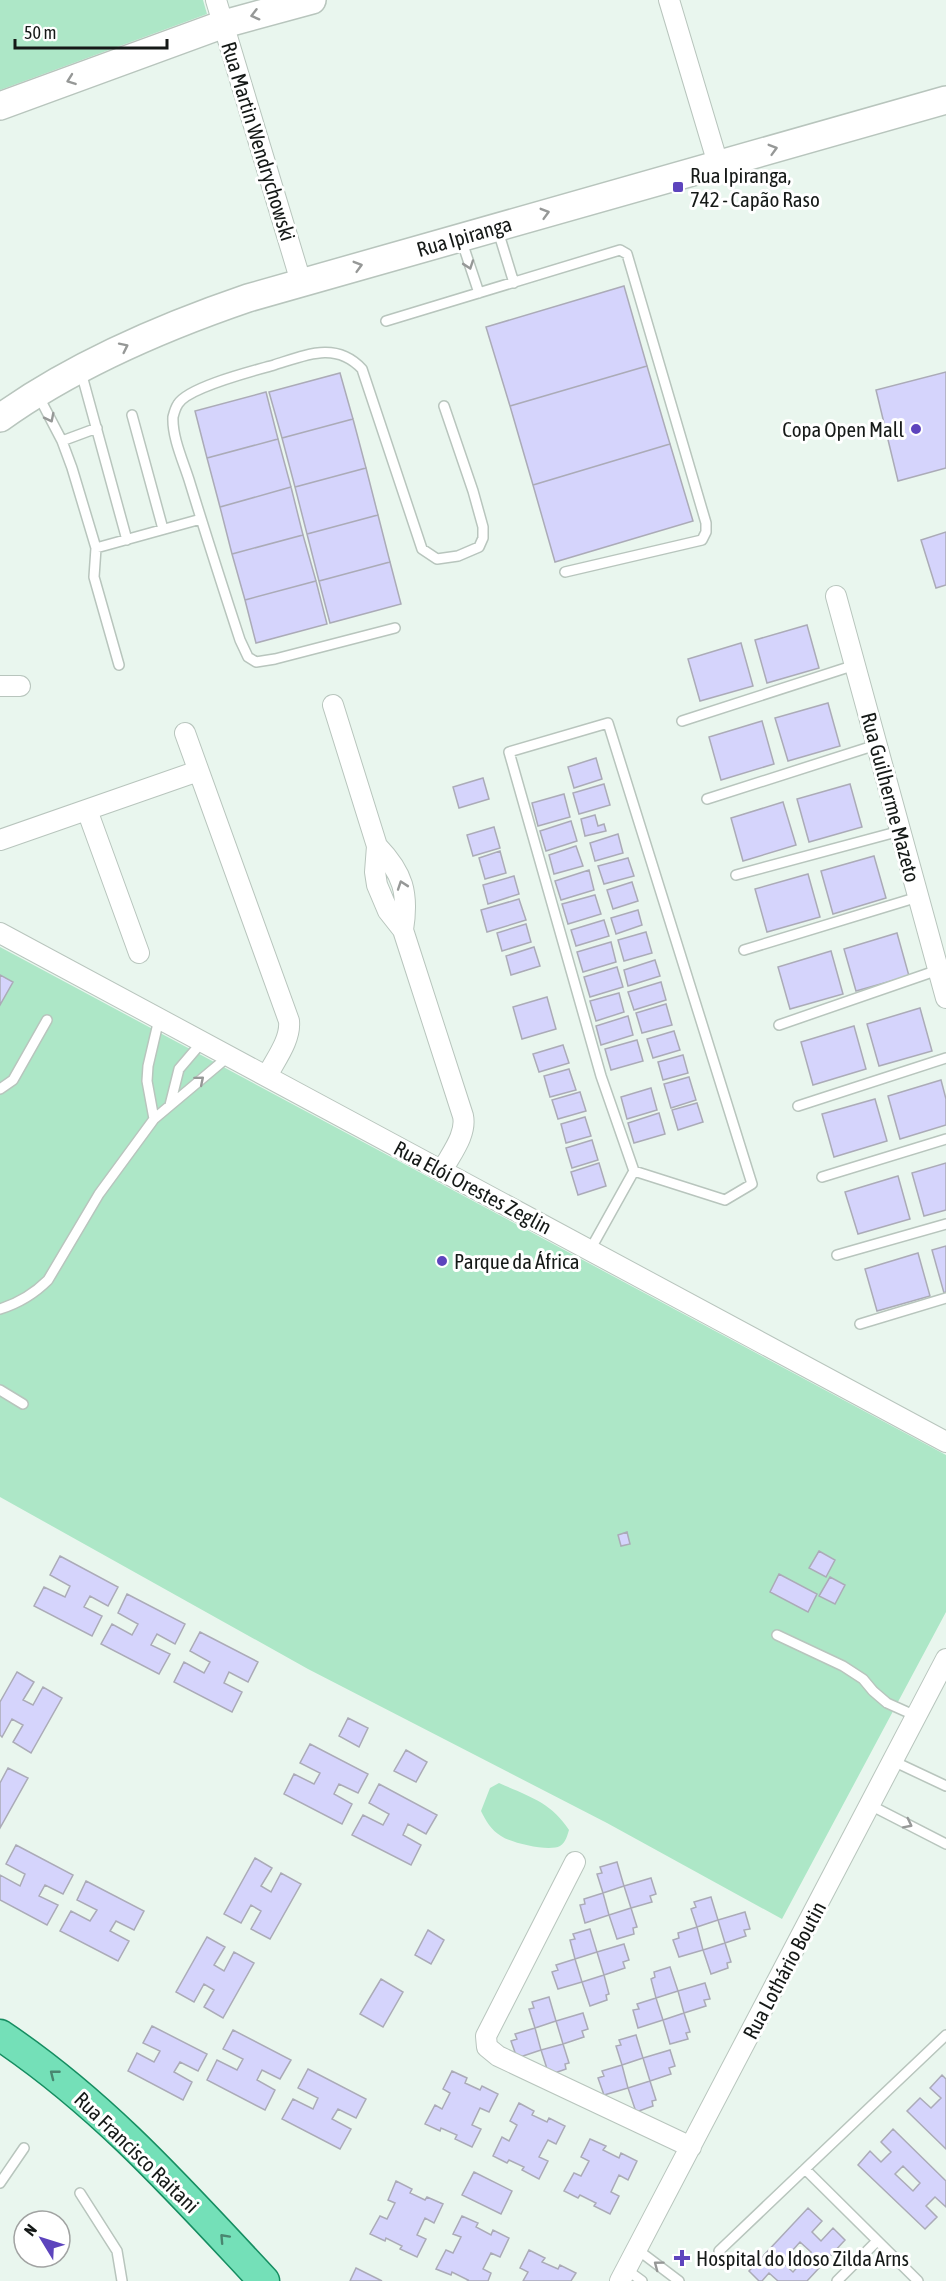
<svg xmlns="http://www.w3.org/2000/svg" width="946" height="2281" viewBox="0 0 946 2281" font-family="'Asap Condensed',sans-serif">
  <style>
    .green { fill: #ade7c7 }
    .building { fill: #d5d4fc; stroke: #ababb7; stroke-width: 1.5; fill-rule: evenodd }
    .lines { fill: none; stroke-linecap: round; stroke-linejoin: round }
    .lane-casing { stroke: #b8c5bd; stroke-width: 12 }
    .street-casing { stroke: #b8c5bd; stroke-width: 22 }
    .secondary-casing { stroke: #b8c5bd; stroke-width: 30 }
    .primary-casing { stroke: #168d61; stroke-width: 33 }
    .lane { stroke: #fff; stroke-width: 9 }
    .street { stroke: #fff; stroke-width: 20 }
    .secondary { stroke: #fff; stroke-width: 27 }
    .primary { stroke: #74e0b8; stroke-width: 30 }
    .oneway { stroke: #969897 }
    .oneway2 { stroke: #498670 }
    .poi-dot { fill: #5d44bd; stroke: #fff; stroke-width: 2 }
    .labels { text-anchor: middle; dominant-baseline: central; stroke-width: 6; stroke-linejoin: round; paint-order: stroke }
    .street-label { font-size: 21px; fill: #151917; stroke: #fff }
    .poi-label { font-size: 21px; fill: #151917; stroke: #fff; text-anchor: start }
  </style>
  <rect width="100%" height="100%" fill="#e9f6ee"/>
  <path class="green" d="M0,0h203l4,14 -207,76z
    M0,947l946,508v157l-164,307 -175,-96 -299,-154 -308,-172z
    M499,1783c29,13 52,19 70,47 -2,6 -3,12 -9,16 -11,6 -49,-3 -59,-10 -10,-6 -15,-15 -20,-25l9,-23z"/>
  <path class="building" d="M624,286l23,80 -137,40 -24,-79z
    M647,366l23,78 -137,41 -23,-79z
    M946,372v96l-48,13 -22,-91z
    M340,373l13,46 -71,19 -13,-46z
    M266,392l12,47 -71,19 -12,-47z
    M353,419l13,49 -71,19 -13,-49z
    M278,439l13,48 -71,20 -13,-49z
    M670,444l23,77 -138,41 -22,-77z
    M366,468l12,47 -71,19 -12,-47z
    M291,487l12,48 -71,19 -12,-47z
    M378,515l12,47 -71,19 -12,-47z
    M946,532v53l-10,3 -15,-48z
    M303,535l13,46 -71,19 -13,-46z
    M390,562l11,42 -71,19 -11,-42z
    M316,581l11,43 -71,19 -11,-43z
    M807,625l12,43 -52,15 -12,-43z
    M741,643l12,43 -53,15 -12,-42z
    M828,703l12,43 -52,15 -13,-43z
    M762,721l12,43 -53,16 -12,-43z
    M596,758l6,21 -28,9 -6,-21z
    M483,778l6,21 -30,9 -6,-21z
    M604,784l6,21 -31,9 -6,-21z
    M850,784l12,43 -53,15 -12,-43z
    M564,794l6,23 -32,9 -6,-23z
    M783,802l13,43 -53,16 -12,-43z
    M595,815l3,11 6,-2 2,7 -21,5 -4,-17z
    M571,821l6,20 -31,10 -6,-20z
    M494,827l6,21 -27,8 -6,-21z
    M618,834l5,19 -28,8 -5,-18z
    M576,846l7,20 -29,8 -5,-19z
    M500,851l6,22 -21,6 -6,-21z
    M874,856l12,42 -53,16 -12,-43z
    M628,858l6,18 -30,8 -6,-18z
    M589,870l5,20 -33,10 -6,-19z
    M808,874l12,43 -53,15 -12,-43z
    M514,876l5,18 -31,10 -5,-19z
    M632,882l6,19 -25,8 -6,-19z
    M595,895l6,19 -33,10 -6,-20z
    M519,899l7,21 -39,12 -6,-22z
    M638,910l4,15 -26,9 -5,-16z
    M604,920l5,16 -33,10 -5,-16z
    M526,924l5,18 -29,9 -5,-18z
    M646,932l6,21 -28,8 -6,-21z
    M897,933l12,43 -53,15 -12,-42z
    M611,942l5,20 -33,10 -6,-20z
    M534,947l6,19 -29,9 -5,-19z
    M831,951l12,43 -53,15 -12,-42z
    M655,960l5,16 -32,10 -4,-16z
    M617,967l6,20 -33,10 -6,-20z
    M0,975l13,7 -13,23z
    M661,982l5,18 -32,10 -6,-18z
    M619,993l5,19 -28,9 -6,-20z
    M547,997l9,32 -34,10 -9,-32z
    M666,1004l6,21 -30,8 -6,-20z
    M920,1008l12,43 -53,15 -12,-42z
    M628,1016l5,19 -32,10 -5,-19z
    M854,1026l12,43 -53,16 -12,-43z
    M674,1031l6,19 -27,8 -6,-19z
    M637,1040l6,21 -32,9 -6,-21z
    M563,1045l6,18 -30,9 -6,-18z
    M683,1055l5,18 -25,7 -5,-18z
    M569,1069l7,21 -26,7 -6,-21z
    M689,1077l7,23 -25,8 -7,-24z
    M941,1080l5,19v26l-46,14 -12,-43z
    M651,1088l6,22 -30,9 -6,-22z
    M580,1092l6,19 -28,8 -6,-19z
    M875,1099l12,42 -53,16 -12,-43z
    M697,1103l6,19 -25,8 -6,-20z
    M659,1113l6,21 -31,9 -6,-20z
    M585,1117l6,19 -25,7 -5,-19z
    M592,1140l6,20 -26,8 -6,-20z
    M599,1163l7,23 -28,9 -7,-23z
    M946,1163v47l-22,6 -12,-43z
    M898,1176l12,43 -52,15 -13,-42z
    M946,1246v46l-2,1 -12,-43z
    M918,1253l12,43 -53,15 -12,-42z
    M627,1532l3,12 -9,2 -3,-11z
    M819,1551l16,9 -9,17 -17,-9z
    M60,1556l58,31 -10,19 -18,-10 -6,11 18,9 -10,20 -58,-30 10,-19 21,10 5,-11 -20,-11z
    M779,1574l38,20 -9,18 -38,-20z
    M830,1577l15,8 -10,19 -16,-8z
    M127,1594l58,30 -10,20 -18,-10 -6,11 19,9 -11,20 -58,-30 11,-20 20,11 6,-11 -20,-11z
    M200,1632l58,30 -10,20 -19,-10 -5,11 18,9 -10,20 -58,-30 10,-20 20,11 6,-11 -20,-11z
    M17,1672l17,10 -11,18 10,5 10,-18 19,11 -31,55 -18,-11 10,-17 -11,-6 -10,18 -2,-2v-33z
    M348,1718l20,10 -9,19 -20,-11z
    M310,1744l58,30 -10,19 -19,-9 -5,10 18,10 -10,20 -58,-30 10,-20 20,10 6,-11 -20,-10z
    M406,1750l21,12 -11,20 -22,-11z
    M8,1768l20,10 -28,50v-45z
    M379,1784l58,31 -11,19 -18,-10 -5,11 18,10 -10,20 -59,-30 11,-20 20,10 6,-11 -20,-11z
    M16,1845l57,30 -10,19 -18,-9 -6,11 19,9 -11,20 -47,-25v-25l20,11 5,-12 -19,-10z
    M255,1858l17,10 -11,18 10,6 10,-19 20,11 -31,55 -19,-10 10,-18 -10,-6 -10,18 -17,-9z
    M617,1862l7,24 -21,7 -6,-19 5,-1 -2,-6z
    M651,1878l5,16 -6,2 2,6 -21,6 -7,-22z
    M86,1881l58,30 -10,19 -18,-9 -6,10 19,10 -11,20 -58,-30 11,-20 19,10 7,-11 -20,-10z
    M603,1893l6,22 -24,8 -5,-18 5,-1 -1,-5z
    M711,1897l7,23 -21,7 -6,-18 5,-2 -2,-5z
    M631,1908l6,19 -4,1 1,6 -17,5 -8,-24z
    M745,1912l5,17 -6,1 2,6 -21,7 -7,-23z
    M697,1927l6,23 -24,7 -6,-17 6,-2 -1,-5z
    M590,1929l7,23 -22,7 -5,-19 5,-1 -2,-5z
    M428,1930l16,10 -13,24 -16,-9z
    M207,1937l18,10 -11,18 10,6 10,-19 20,11 -31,55 -19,-11 10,-17 -10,-6 -10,18 -18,-10z
    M725,1943l6,19 -4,1 1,5 -17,6 -8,-24z
    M624,1944l5,16 -6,2 2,6 -21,7 -7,-23z
    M575,1959l7,23 -24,7 -6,-17 6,-2 -2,-5z
    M670,1967l8,24 -22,7 -5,-19 4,-2 -1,-5z
    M604,1975l5,19 -3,1 1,5 -17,6 -8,-24z
    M381,1979l22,13 -20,35 -23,-13z
    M705,1983l5,16 -6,1 2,6 -22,7 -6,-22z
    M549,1997l7,24 -21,7 -6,-19 5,-1 -2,-6z
    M656,1998l7,22 -25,8 -5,-18 6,-1 -2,-5z
    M583,2013l5,16 -6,2 2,6 -21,7 -7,-23z
    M684,2013l6,19 -4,1 2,6 -18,5 -7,-24z
    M152,2026l55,28 -9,17 -18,-9 -6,10 18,10 -9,18 -55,-29 9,-18 17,9 6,-11 -17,-8z
    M535,2028l6,22 -24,8 -6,-17 6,-2 -2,-5z
    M233,2030l58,30 -11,19 -18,-9 -5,10 18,10 -10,20 -58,-30 10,-20 20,10 6,-11 -20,-10z
    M636,2035l7,23 -21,7 -6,-19 5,-1 -2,-5z
    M563,2044l6,19 -4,1 1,5 -17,6 -8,-25z
    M670,2050l5,16 -6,2 2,6 -21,7 -7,-23z
    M622,2065l6,23 -24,7 -6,-17 6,-2 -2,-5z
    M308,2069l58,30 -10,19 -18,-9 -6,10 19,10 -11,20 -58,-30 11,-20 20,10 5,-11 -20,-10z
    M452,2071l15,7 -2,5 15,7 2,-4 16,8 -9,18 -9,-4 -8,17 9,4 -9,18 -17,-8 2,-4 -16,-7 -1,3 -15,-7 10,-19 7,4 8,-16 -7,-4z
    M942,2075l4,4v70l-39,-38 13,-13 11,10 10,-10 -11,-10z
    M650,2081l6,19 -4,1 1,5 -17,6 -8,-24z
    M519,2103l15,8 -2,4 15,7 2,-4 16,8 -9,18 -8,-4 -9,17 9,4 -9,18 -17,-9 2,-3 -15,-7 -2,3 -14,-7 9,-19 7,4 8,-16 -7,-4z
    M893,2129l53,52v26l-11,-10 -9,9 11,11 -12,12 -67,-64 12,-14 11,11 10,-10 -10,-10zM903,2166l17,17 -7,8 -18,-17z
    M590,2139l16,7 -3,4 16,8 2,-5 16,8 -9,19 -9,-5 -8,17 8,4 -9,18 -16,-8 2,-3 -16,-8 -2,3 -14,-7 10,-18 7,3 8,-15 -8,-4z
    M474,2172l38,19 -11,23 -39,-19z
    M396,2181l16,8 -2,4 15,7 2,-3 16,7 -9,19 -9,-5 -8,17 9,4 -9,18 -17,-8 2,-3 -16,-8 -1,3 -15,-7 10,-18 7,3 8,-16 -7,-3z
    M808,2208l14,13 -10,11 9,9 12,-13 12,12 -38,41h-29l-9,-8 -7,8h-3l-10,-10zM800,2242l11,10 -18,20 -11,-10z
    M462,2216l16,7 -2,4 15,8 2,-5 16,8 -9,19 -9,-4 -8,16 8,4 -3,8h-21l1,-1 -16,-8 -1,3 -15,-6 10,-19 7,3 8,-16 -8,-3z
    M529,2250l16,8 -3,4 16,7 2,-4 16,8 -5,8h-48l5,-9 -8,-4z
    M356,2268l26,13h-32z"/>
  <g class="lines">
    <g class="lane-casing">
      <path id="lane" d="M498,231l16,52
        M461,239l18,54
        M386,321l234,-71 7,4 79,269v9l-4,8 -137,32
        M81,372l46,168
        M38,395l24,46 10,27 24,80 -2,29 25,88
        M132,415l31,114
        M62,441l35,-13
        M96,548l105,-29
        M395,628l-120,31 -19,3 -8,-5 -8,-17c-17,-52 -34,-105 -50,-157 -6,-20 -18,-45 -17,-66 1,-4 3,-10 5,-13 10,-17 75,-33 96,-39 32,-10 62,-24 88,4l60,180 15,10 21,-3 21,-9 4,-9v-11l-10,-36 -29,-85
        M682,721l173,-56
        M707,799l169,-54
        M736,875l164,-44
        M744,950l174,-53
        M779,1025l159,-55
        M0,1089l13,-9 34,-60
        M170,1105l9,-36 23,-27
        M798,1106l148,-48
        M154,1119l-7,-38 1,-15 11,-47
        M822,1177l124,-38
        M590,1250l44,-79 -33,-95 -92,-324 99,-29 144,461 -27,16 -91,-29
        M837,1255l109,-31
        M0,1309c19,-6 34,-15 48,-29l51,-86 55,-75 75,-63
        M860,1324l86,-26
        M0,1390l23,14
        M777,1635l66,31 20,13 10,12 14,12 29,13
        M893,1761l53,25
        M870,1805l76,39
        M0,2183l24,-35
        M80,2193l37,58 5,30
        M638,2250l41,31
        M719,2251l86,-82
        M627,2270l15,11
        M837,2281l40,-40
        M918,2281l-113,-112 141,-134"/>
    </g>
    <g class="street-casing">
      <path id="street" d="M216,0l85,282
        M669,0l49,164
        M836,596l110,402
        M0,686h20
        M333,705l44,141 -2,26 2,13 11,26 15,19 60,186c4,19 -13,39 -21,55
        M185,733l104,288c2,19 -14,39 -22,55
        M87,810l52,143
        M0,840l198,-69
        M377,846c26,27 32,47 26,84
        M0,933l946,509
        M575,1862l-89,174 1,11 11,9 193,91
        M620,2281l326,-622"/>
    </g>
    <g class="secondary-casing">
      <path id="secondary" d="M0,106l224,-82 88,-24
        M0,418c74,-53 163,-91 248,-120l698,-198"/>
    </g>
    <g class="primary-casing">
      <path id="primary" d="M0,2035c103,69 180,156 264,246"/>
    </g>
    <use href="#lane" class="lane"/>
    <use href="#street" class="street"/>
    <use href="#secondary" class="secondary"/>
    <use href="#primary" class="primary"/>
  </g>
  <defs><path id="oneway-chevron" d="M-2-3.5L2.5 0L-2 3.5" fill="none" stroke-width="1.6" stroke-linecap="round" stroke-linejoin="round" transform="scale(1.5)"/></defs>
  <g class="oneway">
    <use href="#oneway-chevron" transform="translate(255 15) rotate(165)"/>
    <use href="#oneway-chevron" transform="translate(71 80) rotate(160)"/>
    <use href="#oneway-chevron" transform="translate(773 149) rotate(-16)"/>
    <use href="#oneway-chevron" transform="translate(545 213) rotate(-16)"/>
    <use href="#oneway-chevron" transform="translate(469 265) rotate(71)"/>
    <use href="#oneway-chevron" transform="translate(358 266) rotate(-16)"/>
    <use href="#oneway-chevron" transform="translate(124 347) rotate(-26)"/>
    <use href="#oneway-chevron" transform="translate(50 418) rotate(63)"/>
    <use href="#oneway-chevron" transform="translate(402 885) rotate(-109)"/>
    <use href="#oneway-chevron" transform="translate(200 1080) rotate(-40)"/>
    <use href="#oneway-chevron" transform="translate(908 1824) rotate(27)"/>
    <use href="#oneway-chevron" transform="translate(658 2265) rotate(-143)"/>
  </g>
  <g class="oneway2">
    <use href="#oneway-chevron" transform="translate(54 2074) rotate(-142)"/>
    <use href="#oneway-chevron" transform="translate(224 2238) rotate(-133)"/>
  </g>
  <g class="poi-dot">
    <rect x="672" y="181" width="12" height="12" rx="3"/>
    <circle cx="916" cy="429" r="6"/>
    <circle cx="442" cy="1261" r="6"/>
    <path d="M679 2249h6v6h6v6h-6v6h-6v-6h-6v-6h6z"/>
  </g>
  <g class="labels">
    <g class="street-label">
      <text transform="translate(259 141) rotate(73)">Rua Martin Wendrychowski</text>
      <text transform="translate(464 236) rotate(-16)">Rua Ipiranga</text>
      <text transform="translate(891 797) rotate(75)">Rua Guilherme Mazeto</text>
      <text transform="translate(473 1187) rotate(28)">Rua Elói Orestes Zeglin</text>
      <text transform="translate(784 1970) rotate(-62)">Rua Lothário Boutin</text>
      <text transform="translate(137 2152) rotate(44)">Rua Francisco Raitani</text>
    </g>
    <g class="poi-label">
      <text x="690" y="175">Rua Ipiranga,<tspan x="690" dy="24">742 - Capão Raso</tspan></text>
      <text x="904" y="429" text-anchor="end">Copa Open Mall</text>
      <text x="454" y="1261">Parque da África</text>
      <text x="696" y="2258">Hospital do Idoso Zilda Arns</text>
    </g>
  </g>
  <g transform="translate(42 2239) rotate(308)"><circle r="28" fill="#ffffff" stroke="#a1a3a2" stroke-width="1.5"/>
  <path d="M0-4.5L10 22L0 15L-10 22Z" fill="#5d44bd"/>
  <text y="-9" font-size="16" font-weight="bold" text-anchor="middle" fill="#151917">N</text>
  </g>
  <path d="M15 39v9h152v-9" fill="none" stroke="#151917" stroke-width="3"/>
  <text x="24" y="39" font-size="18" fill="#151917" stroke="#ffffff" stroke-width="4.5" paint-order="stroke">50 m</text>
</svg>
